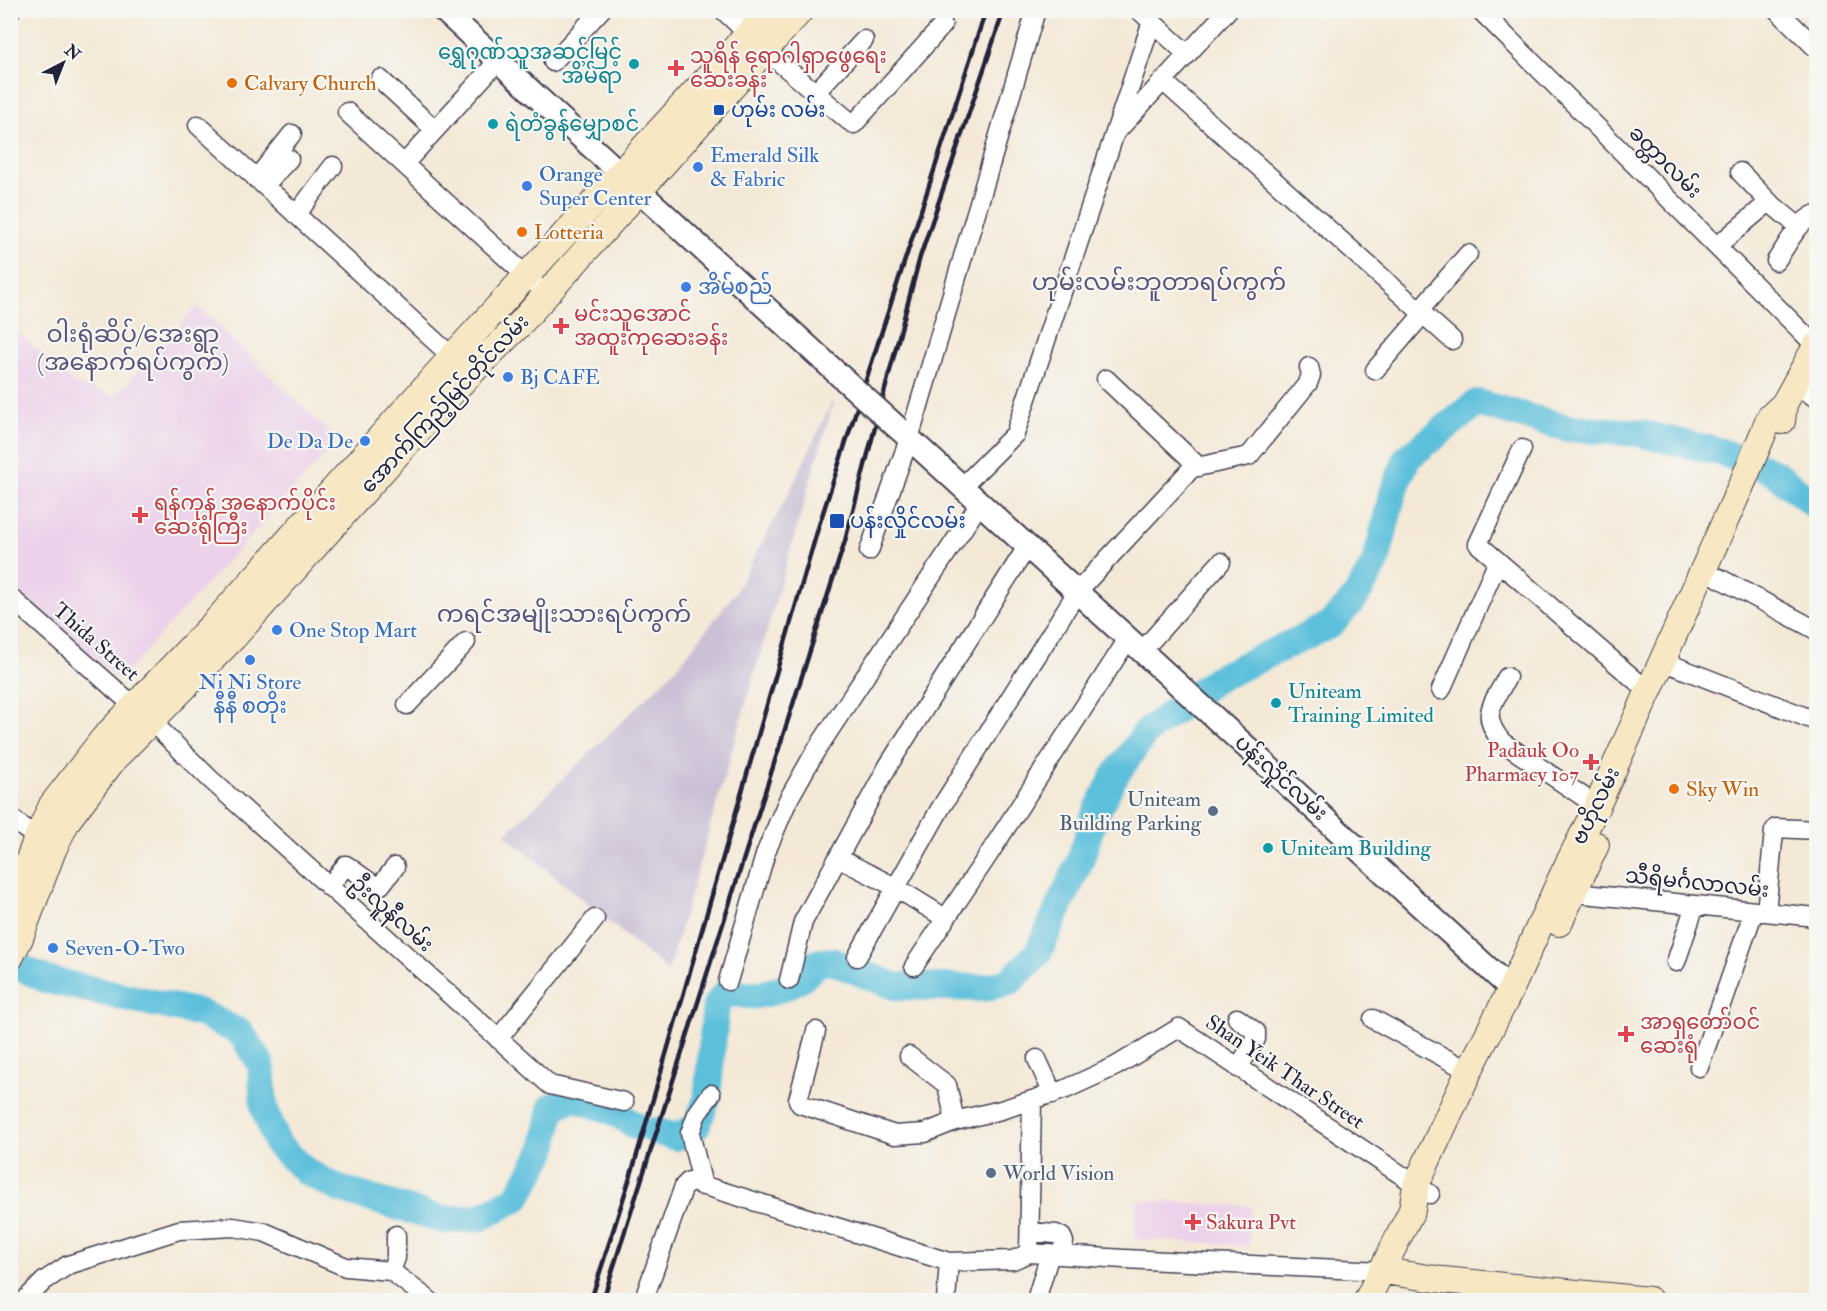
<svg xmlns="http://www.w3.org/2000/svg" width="1827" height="1311" viewBox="0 0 1827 1311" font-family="'IM FELL Double Pica','Noto Sans Myanmar',serif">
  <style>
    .built { fill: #ecd1ea }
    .industrial { fill: #cbbfd5 }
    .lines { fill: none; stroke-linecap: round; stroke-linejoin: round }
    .river { stroke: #5dc0db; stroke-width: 28 }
    .minor-casing { stroke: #424052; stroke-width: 21 }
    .tertiary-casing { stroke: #424052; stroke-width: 26 }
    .secondary-casing { stroke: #424052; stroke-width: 28 }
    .minor { stroke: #fff; stroke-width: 18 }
    .tertiary { stroke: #fff; stroke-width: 22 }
    .secondary { stroke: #f7e8c3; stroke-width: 26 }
    .rail { stroke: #22223b; stroke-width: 4.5 }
    .tertiary-bridge-casing { stroke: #424052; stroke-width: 26; stroke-linecap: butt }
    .tertiary-bridge { stroke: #fff; stroke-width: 22 }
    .culture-dot { fill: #0f9aa8; stroke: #f6f6f2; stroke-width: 2 }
    .health-dot { fill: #e0444e; stroke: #f6f6f2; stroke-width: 2 }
    .food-dot { fill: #e8710a; stroke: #f6f6f2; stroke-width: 2 }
    .transit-dot { fill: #1a4fb4; stroke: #f6f6f2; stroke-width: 2 }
    .shop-dot { fill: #3f7fe0; stroke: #f6f6f2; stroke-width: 2 }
    .service-dot { fill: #5c6f8a; stroke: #f6f6f2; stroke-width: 2 }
    .labels { text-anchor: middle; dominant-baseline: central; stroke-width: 4.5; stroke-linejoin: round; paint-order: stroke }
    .culture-label { font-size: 21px; fill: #0d838f; stroke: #f6f6f2; text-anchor: start }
    .health-label { font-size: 21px; fill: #be3a42; stroke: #f6f6f2; text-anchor: start }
    .food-label { font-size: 21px; fill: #c56008; stroke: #f6f6f2; text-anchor: start }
    .transit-label { font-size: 21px; fill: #164399; stroke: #f6f6f2; text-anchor: start }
    .shop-label { font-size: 21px; fill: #366cbe; stroke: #f6f6f2; text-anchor: start }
    .street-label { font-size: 21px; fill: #22223b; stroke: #f6f6f2 }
    .service-label { font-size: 21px; fill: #4e5e75; stroke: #f6f6f2; text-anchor: end }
    .quarter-label { font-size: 24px; fill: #5b537b; stroke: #f6f6f2 }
  </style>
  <rect width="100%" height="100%" fill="#f6f6f2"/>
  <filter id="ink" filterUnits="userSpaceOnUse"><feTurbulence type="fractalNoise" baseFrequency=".0167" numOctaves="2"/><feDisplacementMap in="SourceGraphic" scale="12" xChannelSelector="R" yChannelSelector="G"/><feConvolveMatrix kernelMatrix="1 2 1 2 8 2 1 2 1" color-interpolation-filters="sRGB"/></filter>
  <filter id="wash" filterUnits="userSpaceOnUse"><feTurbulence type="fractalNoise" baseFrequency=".008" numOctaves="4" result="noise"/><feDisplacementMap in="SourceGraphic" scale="24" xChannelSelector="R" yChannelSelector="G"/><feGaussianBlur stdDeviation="1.35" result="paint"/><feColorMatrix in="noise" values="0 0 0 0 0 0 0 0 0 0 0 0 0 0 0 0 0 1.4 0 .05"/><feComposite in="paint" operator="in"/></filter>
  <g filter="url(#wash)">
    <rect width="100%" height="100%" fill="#f4e9d7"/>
    <path class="built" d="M197,306l137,131v8l-215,235 -108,-95v-259l65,58 39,12z
      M1137,1200l114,6 -2,40 -114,-7z"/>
    <path class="industrial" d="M835,396l-167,575 -163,-136 172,-167 58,-75 54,-100z"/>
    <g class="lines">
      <path class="river" d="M10,962l37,18 153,33 41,20 20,31 3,43 13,37 30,28 32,17 105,31 35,-2 38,-20 27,-48 8,-43 22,-9 39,13 23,15
        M655,1131l21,6 20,-10 11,-28 9,-94 11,-13c9,1 19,4 28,3 23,-3 48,-14 62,-32l15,-2 62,25 90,2 25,-6 29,-29 42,-92 14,-44 20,-40 32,-45 70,-53 114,-54 25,-27 21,-36 16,-66 15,-38 70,-55 90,25 71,5 83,19 53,20 42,34"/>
    </g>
  </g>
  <g filter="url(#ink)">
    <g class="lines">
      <g class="minor-casing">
        <path id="minor" d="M723,10l43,41 83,70 5,3 89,-99
          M1139,10l48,44
          M1480,10l336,336
          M1777,10l39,38
          M10,11l1,-1
          M553,62l48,-52
          M380,79l55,51
          M1164,82l288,258
          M816,92l48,-52
          M347,112l187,171
          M198,125l262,239
          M1119,129l109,-119
          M404,164l94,-103
          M1740,172l29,30 30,25
          M256,179l36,-45
          M266,184l23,-25
          M296,215l37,-49
          M1717,246l52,-44
          M1776,261c11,-15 22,-40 40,-47
          M1419,311l49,-57
          M1375,370l48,-56
          M1106,379l93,88
          M1794,384l22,14
          M1522,449l-44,95 171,148
          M962,487l53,-53 137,-413
          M869,551l40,-112 127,-429
          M1719,578l97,52
          M10,597l141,124 59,58 340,306 74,17
          M1142,651l79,-89
          M1662,661l154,60
          M1507,677c-14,28 -28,37 -5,65l95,64
          M1441,690l57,-129
          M407,705l59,-63
          M10,817l34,27
          M838,858l57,29 50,31
          M329,887l17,-22 28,20h7l14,-18
          M1574,893l242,24
          M1766,912l8,-81 2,-3 40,2
          M857,957l83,-148 137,-217 115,-124 57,-12 59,-73 3,-8 -2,-8
          M1676,962l19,-57
          M914,966l73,-109 141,-218
          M789,980l14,-58 85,-156 139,-219
          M728,981l38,-129 22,-52 27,-48 165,-249
          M1237,1018l19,14v7l-18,29
          M1373,1019l96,52
          M816,1031l-18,69 2,4 95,31 30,-2 30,-12 46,-11 65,-21 50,-23 63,-38 251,166
          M498,1039l97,-120
          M909,1056l38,29 8,36
          M1037,1059l16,35
          M1699,1067l55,-156
          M703,1186l-13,-53 7,-19 14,-20
          M1031,1232l25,2 6,3 2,5 -3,13
          M1029,1253l3,-153
          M391,1271l5,-13v-23
          M645,1296l39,-110 5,-5 260,81 64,-2 16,-7 95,6 259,12
          M10,1299l1,1
          M25,1300l19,-19 24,-16 111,-35 54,-3 31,5 82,35 45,4 38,29
          M946,1300l3,-38
          M1036,1300l14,-46"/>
      </g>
      <g class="tertiary-casing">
        <path id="tertiary" d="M443,10l395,364
          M899,429l612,560"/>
      </g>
      <g class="secondary-casing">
        <path id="secondary" d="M1782,421l2,-17 32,-58
          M10,909l27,-71 15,-33 51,-66 114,-119 235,-263 318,-347
          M1559,923l37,-78
          M10,958l10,-20 33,-88 14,-29 47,-62 120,-122 224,-251 60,-60 283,-316
          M1383,1271l60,9 206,20
          M1367,1300l45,-90 4,-25 53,-114 42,-82 52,-115 34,-68 147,-327 26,-62 14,-13"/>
      </g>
      <use href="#minor" class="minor"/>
      <use href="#tertiary" class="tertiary"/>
      <use href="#secondary" class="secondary"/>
      <path class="rail" d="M591,1300l43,-135 185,-640 167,-515
        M603,1300l242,-759 75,-284 84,-247"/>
      <g class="tertiary-bridge-casing">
        <path id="tertiary-bridge" d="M838,374l61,55"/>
      </g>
      <use href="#tertiary-bridge" class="tertiary-bridge"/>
    </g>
  </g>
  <g class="culture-dot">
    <circle cx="634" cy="64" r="6"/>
    <circle cx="493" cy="124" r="6"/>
    <circle cx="1276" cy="703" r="6"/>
    <circle cx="1268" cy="848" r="6"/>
  </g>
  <g class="health-dot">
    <path d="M673 59h6v6h6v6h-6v6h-6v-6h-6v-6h6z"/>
    <path d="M558 317h6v6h6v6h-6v6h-6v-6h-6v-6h6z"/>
    <path d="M137 506h6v6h6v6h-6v6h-6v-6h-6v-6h6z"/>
    <path d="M1588 753h6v6h6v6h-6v6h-6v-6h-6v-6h6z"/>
    <path d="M1623 1025h6v6h6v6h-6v6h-6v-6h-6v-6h6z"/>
    <path d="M1190 1213h6v6h6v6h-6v6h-6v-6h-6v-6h6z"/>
  </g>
  <g class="food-dot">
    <circle cx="232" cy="83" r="6"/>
    <circle cx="522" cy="232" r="6"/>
    <circle cx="1674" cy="789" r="6"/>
  </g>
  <g class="transit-dot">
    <rect x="713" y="104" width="12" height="12" rx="3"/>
    <rect x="829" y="513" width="16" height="16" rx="3"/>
  </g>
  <g class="shop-dot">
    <circle cx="698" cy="167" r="6"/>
    <circle cx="527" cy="186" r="6"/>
    <circle cx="686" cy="287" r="6"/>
    <circle cx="508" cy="377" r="6"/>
    <circle cx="365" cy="441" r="6"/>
    <circle cx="277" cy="630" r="6"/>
    <circle cx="250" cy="660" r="6"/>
    <circle cx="53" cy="948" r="6"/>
  </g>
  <g class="service-dot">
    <circle cx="1213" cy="811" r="6"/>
    <circle cx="991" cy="1173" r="6"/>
  </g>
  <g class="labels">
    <g class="culture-label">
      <text x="622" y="52" text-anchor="end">ရွှေဂုဏ်သူအဆင့်မြင့်<tspan x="622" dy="24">အိမ်ရာ</tspan></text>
      <text x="505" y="124">ရဲတံခွန်မျှောစင်</text>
      <text x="1288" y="691">Uniteam<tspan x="1288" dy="24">Training Limited</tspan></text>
      <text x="1280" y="848">Uniteam Building</text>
    </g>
    <g class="health-label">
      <text x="690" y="56">သူရိန် ရောဂါရှာဖွေရေး<tspan x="690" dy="24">ဆေးခန်း</tspan></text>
      <text x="574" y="314">မင်းသူအောင်<tspan x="574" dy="24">အထူးကုဆေးခန်း</tspan></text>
      <text x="154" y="503">ရန်ကုန် အနောက်ပိုင်း<tspan x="154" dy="24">ဆေးရုံကြီး</tspan></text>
      <text x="1579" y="750" text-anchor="end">Padauk Oo<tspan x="1579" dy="24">Pharmacy 107</tspan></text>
      <text x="1640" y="1022">အာရှတော်ဝင်<tspan x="1640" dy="24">ဆေးရုံ</tspan></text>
      <text x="1206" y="1222">Sakura Pvt</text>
    </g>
    <g class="food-label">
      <text x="244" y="83">Calvary Church</text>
      <text x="534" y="232">Lotteria</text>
      <text x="1686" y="789">Sky Win</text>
    </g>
    <g class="transit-label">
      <text x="731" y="110">ဟုမ်း လမ်း</text>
      <text x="850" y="521">ပန်းလှိုင်လမ်း</text>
    </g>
    <g class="shop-label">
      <text x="710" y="155">Emerald Silk<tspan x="710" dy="24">&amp; Fabric</tspan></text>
      <text x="539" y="174">Orange<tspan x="539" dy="24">Super Center</tspan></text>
      <text x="698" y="287">အိမ်စည်</text>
      <text x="520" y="377">Bj CAFE</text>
      <text x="353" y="441" text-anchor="end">De Da De</text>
      <text x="289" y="630">One Stop Mart</text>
      <text x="250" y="682" text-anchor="middle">Ni Ni Store<tspan x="250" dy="24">နီနီ စတိုး</tspan></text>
      <text x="65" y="948">Seven-O-Two</text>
    </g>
    <g class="street-label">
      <text transform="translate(1665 162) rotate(45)">ခတ္တာလမ်း</text>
      <text transform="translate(445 404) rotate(-47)">အောက်ကြည့်မြင်တိုင်လမ်း</text>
      <text transform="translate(96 642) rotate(41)">Thida Street</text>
      <text transform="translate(1281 778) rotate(42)">ပန်းလှိုင်လမ်း</text>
      <text transform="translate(1596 806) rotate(-64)">ဗဟိုလမ်း</text>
      <text transform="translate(1697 883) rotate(6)">သီရိမင်္ဂလာလမ်း</text>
      <text transform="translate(392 914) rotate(42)">ဦးလူနီလမ်း</text>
      <text transform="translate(1285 1072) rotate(34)">Shan Yeik Thar Street</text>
    </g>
    <g class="service-label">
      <text x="1201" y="799">Uniteam<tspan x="1201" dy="24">Building Parking</tspan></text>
      <text x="1003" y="1173" text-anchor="start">World Vision</text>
    </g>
    <g class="quarter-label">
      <text x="1159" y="282">ဟုမ်းလမ်းဘူတာရပ်ကွက်</text>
      <text x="133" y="334">ဝါးရုံဆိပ်/အေးရွာ<tspan x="133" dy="28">(အနောက်ရပ်ကွက်)</tspan></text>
      <text x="564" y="614">ကရင်အမျိုးသားရပ်ကွက်</text>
    </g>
  </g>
  <rect width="1827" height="1311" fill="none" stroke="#f6f6f2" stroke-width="36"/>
  <g transform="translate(63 63) rotate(42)" stroke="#f6f6f2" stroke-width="4.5" paint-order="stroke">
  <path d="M0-4.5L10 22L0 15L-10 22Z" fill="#22223b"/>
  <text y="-9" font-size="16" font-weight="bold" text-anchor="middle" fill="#22223b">N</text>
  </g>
</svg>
